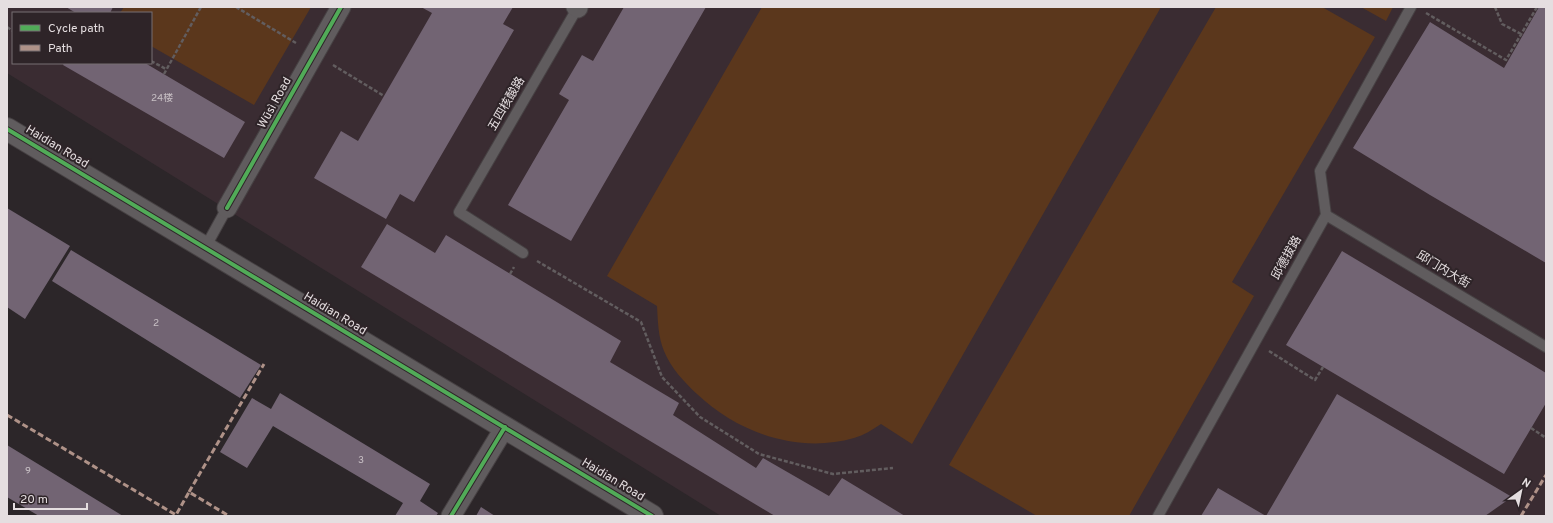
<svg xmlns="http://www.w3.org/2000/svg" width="1553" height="523" viewBox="0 0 1553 523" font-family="Overpass,'Noto Sans SC',sans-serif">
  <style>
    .built { fill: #3a2c32; fill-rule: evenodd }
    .green { fill: #5b371c }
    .building { fill: #726473 }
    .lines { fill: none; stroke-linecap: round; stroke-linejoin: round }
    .service-casing { stroke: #464143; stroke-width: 12 }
    .minor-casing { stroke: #464143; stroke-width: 21 }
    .tertiary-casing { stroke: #464143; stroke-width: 24 }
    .path { stroke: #625d5f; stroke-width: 2.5; stroke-dasharray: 4 2; stroke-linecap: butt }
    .service { stroke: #605c5e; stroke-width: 10 }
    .minor { stroke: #605c5e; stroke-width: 19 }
    .tertiary { stroke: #605c5e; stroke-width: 22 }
    .quiet { stroke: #af9288; stroke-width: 3; stroke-dasharray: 6 3; stroke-linecap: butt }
    .cycleway-casing { stroke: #2e2428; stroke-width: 6 }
    .cycleway { stroke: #51ab58; stroke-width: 4 }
    .labels { text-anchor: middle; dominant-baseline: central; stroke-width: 4; stroke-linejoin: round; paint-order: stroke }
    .number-label { font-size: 10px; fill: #c8c0c5 }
    .street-label { font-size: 12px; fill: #e5dee0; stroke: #2e2428 }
  </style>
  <rect width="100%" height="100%" fill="#2c2629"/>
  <path class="built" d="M7,7h1539v509h-825l-714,-443zM13,13h138v50h-138z"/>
  <path class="green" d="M124,7h187l-57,98 -103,-59v-33h-31z
    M762,7h399l-249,437 -31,-20c-9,6 -17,11 -27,14 -56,16 -116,-5 -157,-44 -13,-12 -26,-26 -33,-43 -6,-15 -6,-29 -7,-45l-50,-30z
    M1216,7h106l53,30 -143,245 22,14 -125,220h-92l-88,-51z
    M1361,7h32l-7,14z"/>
  <path class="building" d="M66,7h47l-3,6h-34z
    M421,7h92l-10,17 11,6 -100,172 -14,-8 -14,25 -72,-41 27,-47 17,10 74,-128z
    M624,7h82l-135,234 -63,-36 61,-105 -10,-6 23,-39 11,6z
    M1539,7h7v256l-116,-68 -77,-47 77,-126 74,46z
    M64,63h81l100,59 -21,36 -161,-93z
    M7,208l63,38 -45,73 -18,-12z
    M387,224l48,29 11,-18 175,106 -11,21 69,41 -6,12 83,53 7,-10 66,38 13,-18 63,38h-130l-414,-249z
    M71,250l190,115 -21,33 -188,-117z
    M1342,251l204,122v30l-42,71 -218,-129z
    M280,393l150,91 -10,17 18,12 -2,3h-41l8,-13 -130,-77 -26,42 -27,-16 32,-54 19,11z
    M1337,394l175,103 -27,19h-284l17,-28 48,28z
    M7,445l116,71h-84l-32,-19z
    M481,507l14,9h-19z"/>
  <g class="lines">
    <g class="service-casing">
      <path id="service" d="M1326,215l220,132
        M205,248l22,-40
        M523,253l-64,-41 119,-205
        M1158,516l168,-301 -6,-44 91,-164"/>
    </g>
    <g class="minor-casing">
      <path id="minor" d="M576,7l2,1
        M227,208l114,-201
        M451,516l54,-89"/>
    </g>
    <g class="tertiary-casing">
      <path id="tertiary" d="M7,129l645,387"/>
    </g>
    <path class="path" d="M236,7l60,36
      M1495,7l7,17 19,10
      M1426,13l80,47 31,-53
      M7,27l6,4
      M151,61l15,8
      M333,65l51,31
      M164,74l37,-67
      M537,261l104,61 21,55 38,40 59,37 74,20 60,-6
      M510,274l4,-7
      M1269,351l46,29 8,-13
      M1531,428l15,10"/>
    <use href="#service" class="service"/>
    <use href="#minor" class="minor"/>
    <use href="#tertiary" class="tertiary"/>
    <path class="quiet" d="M7,415l169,100 13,-23 40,24
      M189,492l75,-128
      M1521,516l25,-41"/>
    <g class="cycleway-casing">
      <path id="cycleway" d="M7,129l645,387
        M227,208l114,-201
        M451,516l54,-89"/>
    </g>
    <use href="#cycleway" class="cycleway"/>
  </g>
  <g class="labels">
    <g class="number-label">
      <text x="162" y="98">24楼</text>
      <text x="156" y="323">2</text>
      <text x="361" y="460">3</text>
      <text x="28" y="471">9</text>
    </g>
    <g class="street-label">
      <text transform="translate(275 103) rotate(-61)">Wūsì Road</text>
      <text transform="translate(507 104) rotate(-60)">五四核酸路</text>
      <text transform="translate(57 147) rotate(31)">Haidian Road</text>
      <text transform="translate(1287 258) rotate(-61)">邱德拔路</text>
      <text transform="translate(1443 270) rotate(31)">邱门内大街</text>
      <text transform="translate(335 314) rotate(31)">Haidian Road</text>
      <text transform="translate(613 480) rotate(31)">Haidian Road</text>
    </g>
  </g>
  <rect width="1553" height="523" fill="none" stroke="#e5dee0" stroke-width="16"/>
  <rect x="12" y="12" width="140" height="52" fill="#2e2428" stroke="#776e72"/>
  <rect x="20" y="25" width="20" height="6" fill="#51ab58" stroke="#776e72"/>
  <text x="48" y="32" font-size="12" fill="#e5dee0">Cycle path</text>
  <rect x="20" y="45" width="20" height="6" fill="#af9288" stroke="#776e72"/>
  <text x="48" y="52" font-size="12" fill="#e5dee0">Path</text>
  <g transform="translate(1521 491) rotate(33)" stroke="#2e2428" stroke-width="3" paint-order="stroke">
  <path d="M0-3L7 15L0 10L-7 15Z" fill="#e5dee0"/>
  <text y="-6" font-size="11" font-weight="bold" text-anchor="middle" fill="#e5dee0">N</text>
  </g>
  <path d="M14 503v6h73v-6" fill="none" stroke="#e5dee0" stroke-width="2"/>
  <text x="20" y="503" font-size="12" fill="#e5dee0" stroke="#2e2428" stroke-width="3" paint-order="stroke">20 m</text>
</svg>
